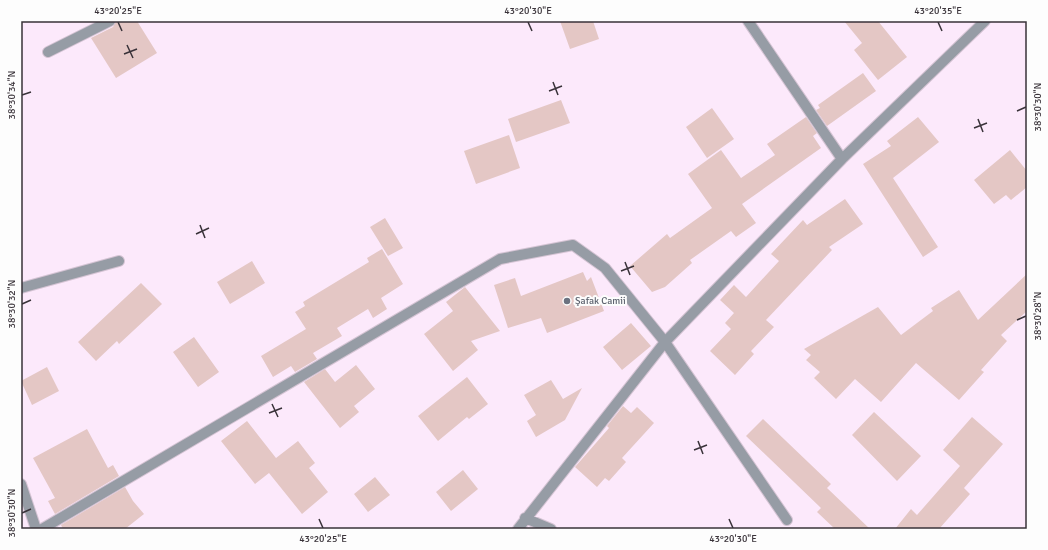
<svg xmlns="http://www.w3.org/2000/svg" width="1048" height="550" viewBox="0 0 1048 550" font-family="Signika,sans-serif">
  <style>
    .building { fill: #e4c7c5 }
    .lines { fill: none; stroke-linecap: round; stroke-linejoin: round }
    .street-casing { stroke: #d5c4d4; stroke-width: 12 }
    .street { stroke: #969ca5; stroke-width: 10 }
    .ticks { fill: none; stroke: #393239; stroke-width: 1.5 }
    .worship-dot { fill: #6b7280; stroke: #fdfdfd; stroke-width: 1.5 }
    .labels { text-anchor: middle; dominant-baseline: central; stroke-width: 4; stroke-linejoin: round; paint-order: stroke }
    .worship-label { font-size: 10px; fill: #5b616d; stroke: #fdfdfd; text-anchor: start }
    .neatline { fill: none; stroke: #393239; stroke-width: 1.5 }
    .ticks-label { font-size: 10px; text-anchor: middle; fill: #393239 }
  </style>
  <rect width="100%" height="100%" fill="#fce9fb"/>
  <path class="building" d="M116,21h21l20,32 -41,25 -25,-40 22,-11z
    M560,21h33l6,18 -29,10z
    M844,21h34l29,36 -29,23 -24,-30 8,-7z
    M863,73l13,18 -49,35 -11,-16 4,-2 -2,-3z
    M561,100l9,23 -54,19 -8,-23z
    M712,108l22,31 -27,19 -21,-31z
    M806,117l11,16 -4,3 8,12 -79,56 14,19 -20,14 -5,-6 -41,29 2,3 -27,24 -13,5 -22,-26 37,-32 3,4 42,-30 -24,-34 33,-24 20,28 34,-23 -8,-11z
    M918,117l21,25 -46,36 45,69 -15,10 -60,-93 28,-18 -4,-5z
    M509,135l11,33 -44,16 -12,-33z
    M1010,150l17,21v16l-16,13 -5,-5 -12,9 -20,-24z
    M845,199l18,25 -34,23 3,3 -66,70 8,7 -23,24 3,3 -19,21 -25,-24 21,-22 -6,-6 9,-10 -14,-13 14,-15 12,12 33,-36 -8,-7 32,-34 4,5z
    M385,218l18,30 -15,8 -18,-29z
    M382,249l21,35 -22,14 6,11 -14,9 -5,-9 -31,19 5,8 -29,17 4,6 -22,13 -4,-6 -18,11 -12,-21 45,-27 -11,-17 10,-6 -2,-4 66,-40 -2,-4z
    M252,261l13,22 -35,21 -13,-22z
    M583,272l4,9 4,-4 13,34 -57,22 -6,-15 -33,10 -14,-43 21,-7 6,18z
    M1027,274v37l-26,24 6,6 -26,29 3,2 -25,28 -43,-37 -35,39 -26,-23 -19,20 -22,-21 6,-6 -14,-12 5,-5 -7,-6 74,-42 23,28 32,-24 -2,-3 28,-18 19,30z
    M141,283l21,21 -43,40 -2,-3 -21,20 -18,-19z
    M465,287l35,44 -29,10 7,9 -25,21 -29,-37 29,-23 -7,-9z
    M631,323l20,23 -29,24 -19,-23z
    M194,337l25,35 -21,15 -25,-35z
    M356,365l19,24 -21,17 5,6 -19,16 -36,-46 21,-13 10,13z
    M47,367l12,24 -27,14 -11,-24z
    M467,377l21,27 -19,15 -2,-2 -29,24 -20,-25z
    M551,380l12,19 19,-11 -17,32 -29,17 -9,-16 9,-6 -12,-20z
    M623,406l8,7 6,-6 17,16 -32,35 4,4 -17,19 -4,-3 -8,9 -22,-20 34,-39 -2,-2z
    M874,412l47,44 -24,25 -45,-46z
    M972,417l31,27 -39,44 6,6 -31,35h-44l16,-20 6,6 43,-49 -17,-16z
    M763,419l68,65 -4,4 43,41h-35l-18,-17 4,-4 -75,-72z
    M247,421l29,37 22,-17 17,22 -6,5 19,24 -26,22 -33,-41 -14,11 -34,-43z
    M87,429l21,39 5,-3 6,11 -64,38 -7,-13 7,-3 -22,-40z
    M463,470l15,19 -27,22 -15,-19z
    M375,477l15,18 -22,17 -14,-18z
    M125,487l8,14 11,13 -19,15h-62l-2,-4z"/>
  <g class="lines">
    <g class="street-casing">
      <path id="street" d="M748,21l94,138
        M48,52l62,-31
        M21,288l98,-27
        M21,484l15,45
        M525,518l26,11
        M42,529l458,-270 73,-14 32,23 60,74 122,178
        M518,529l147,-187 177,-183 143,-138"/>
    </g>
    <use href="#street" class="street"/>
  </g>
  <path class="ticks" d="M118,22l4,9M528,22l4,9M938,22l4,9M127,45l6,13M124,54l13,-5M553,82l5,13M549,91l13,-5M22,95l9,-3M1017,111l9,-4M978,119l5,13M974,128l13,-5M200,225l5,13M196,234l13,-6M625,262l5,13M621,271l13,-5M22,304l9,-4M1017,320l9,-4M272,404l6,13M269,413l13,-5M698,441l5,13M694,450l13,-5M22,513l9,-4M319,519l4,9M729,519l4,9"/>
  <circle class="worship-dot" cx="567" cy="301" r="4"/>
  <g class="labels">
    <g class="worship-label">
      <text x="575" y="301">Şafak Camii</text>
    </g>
  </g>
  <rect width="1048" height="550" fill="none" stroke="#fdfdfd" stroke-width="44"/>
  <rect x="22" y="22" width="1004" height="506" class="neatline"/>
  <g class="ticks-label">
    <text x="118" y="14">43°20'25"E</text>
    <text x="528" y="14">43°20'30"E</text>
    <text x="938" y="14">43°20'35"E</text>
    <text transform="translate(11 95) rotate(-90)" y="4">38°30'34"N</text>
    <text transform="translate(1037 107) rotate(-90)" y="4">38°30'30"N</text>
    <text transform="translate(11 304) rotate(-90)" y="4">38°30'32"N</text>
    <text transform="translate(1037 316) rotate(-90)" y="4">38°30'28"N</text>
    <text transform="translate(11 513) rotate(-90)" y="4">38°30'30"N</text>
    <text x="323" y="542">43°20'25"E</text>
    <text x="733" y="542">43°20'30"E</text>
  </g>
</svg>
